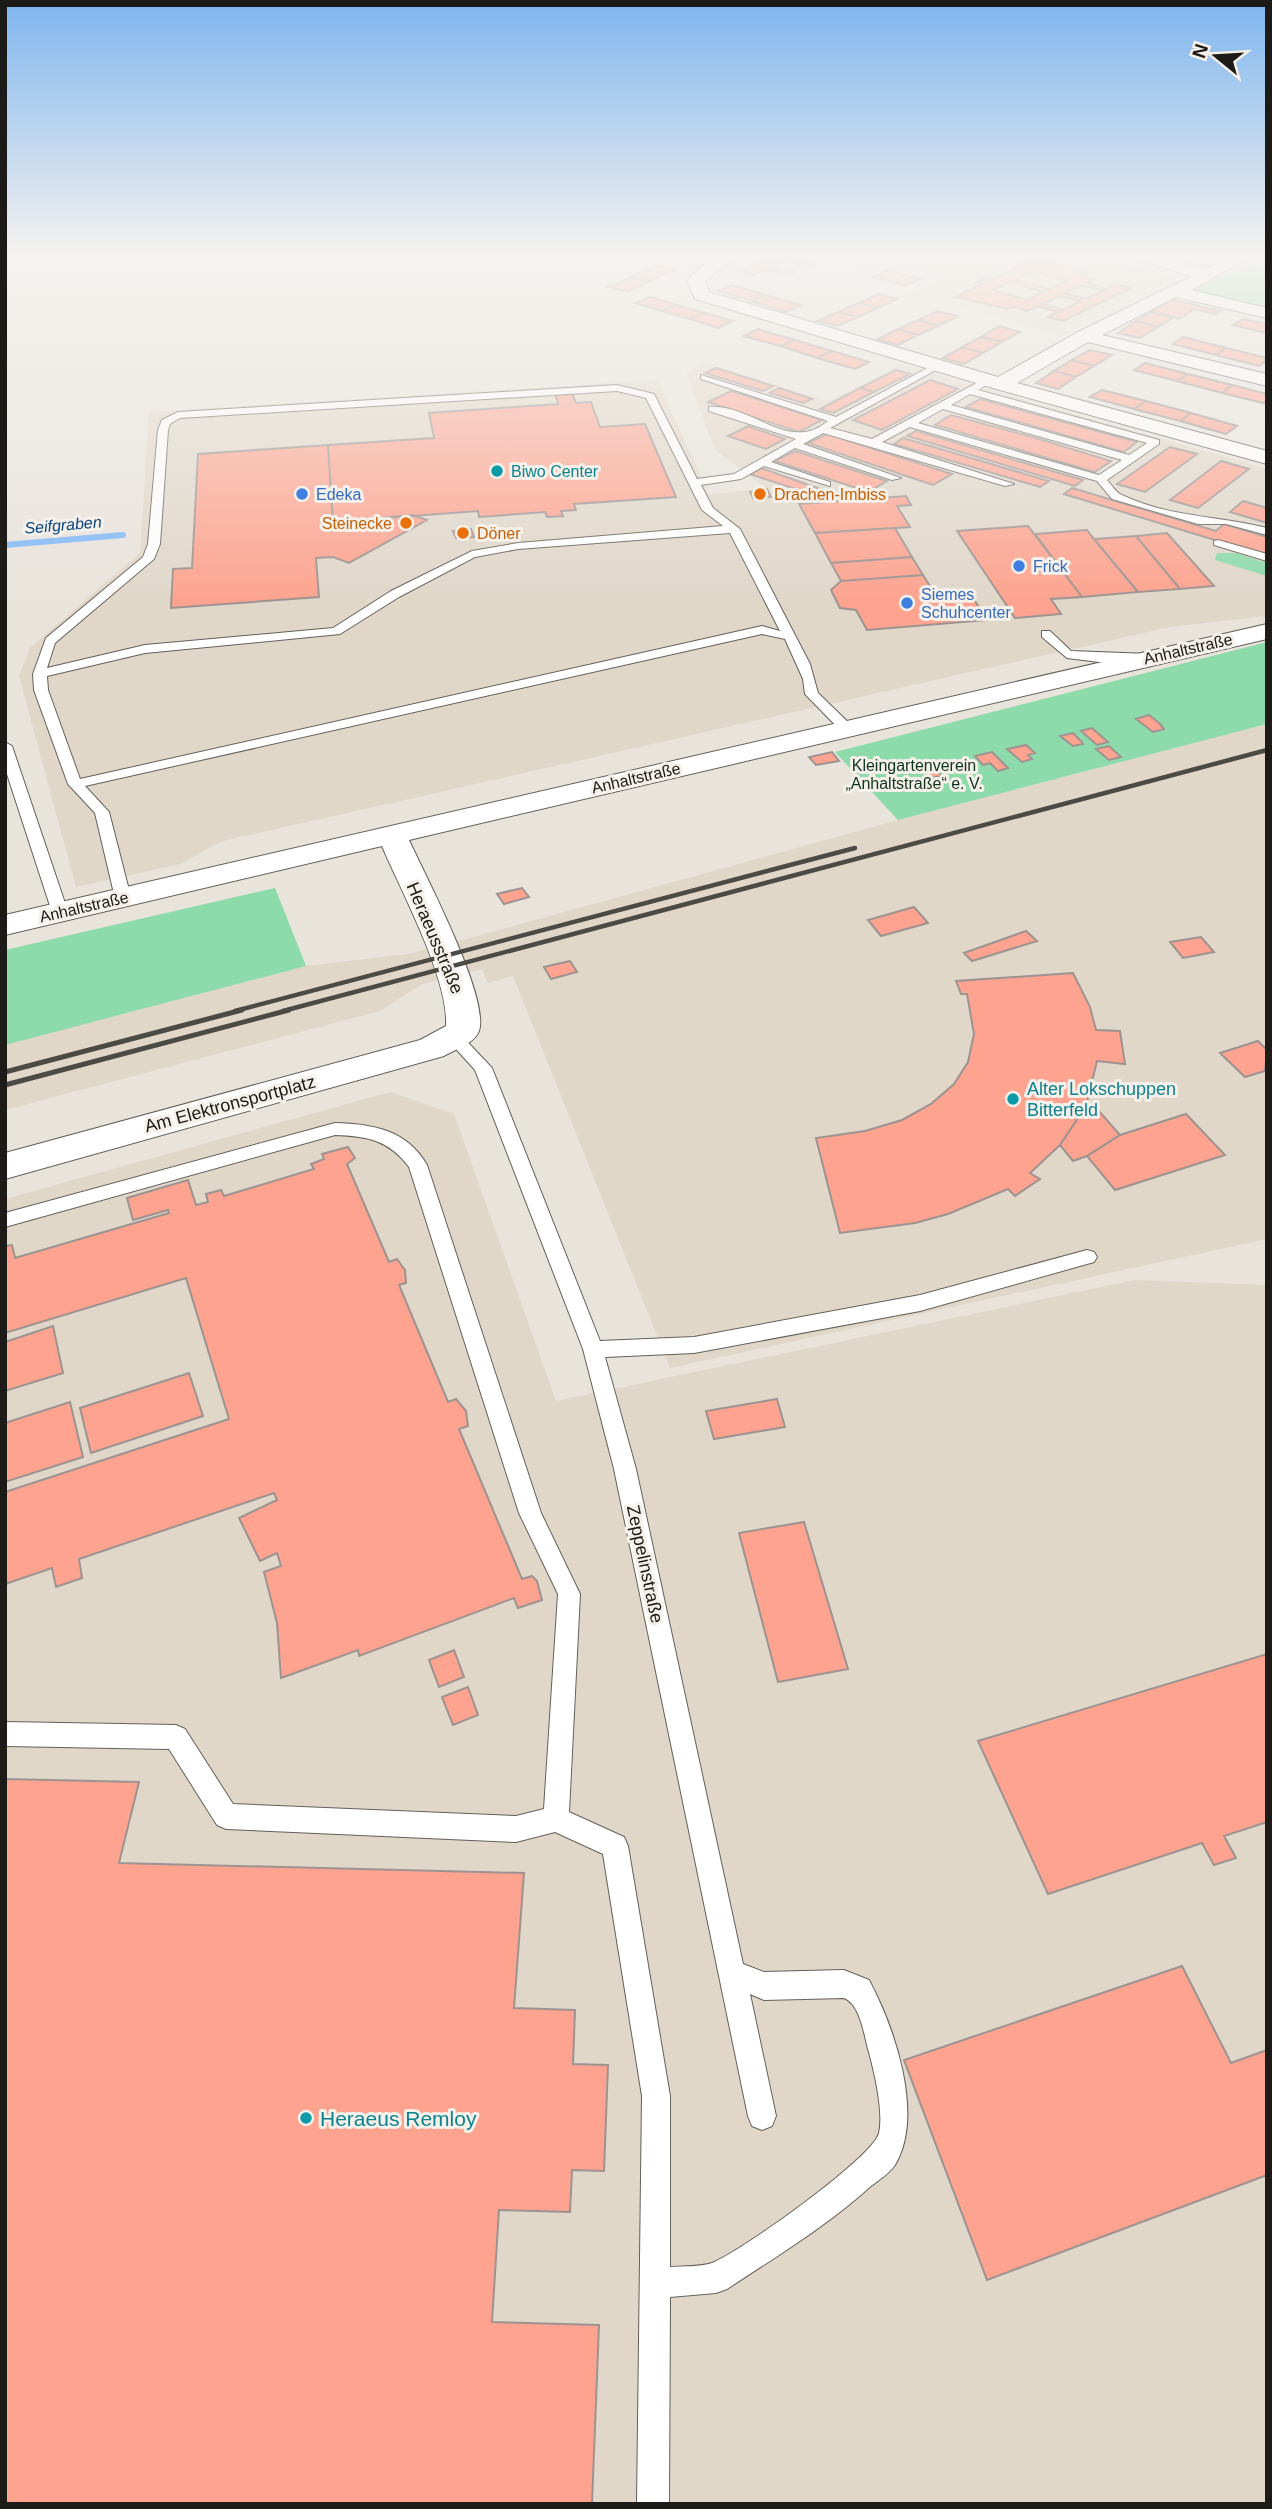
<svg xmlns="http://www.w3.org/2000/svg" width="1272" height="2509" viewBox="0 0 1272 2509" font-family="Helvetica,sans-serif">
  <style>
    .built { fill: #e0d7c9 }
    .green { fill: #8ddaaa }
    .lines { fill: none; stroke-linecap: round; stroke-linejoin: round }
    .stream { stroke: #7fb7f8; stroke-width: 6 }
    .building { fill: #fda38f; stroke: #9d9391; stroke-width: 2; fill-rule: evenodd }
    .lane-casing { stroke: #64605a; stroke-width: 2 }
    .street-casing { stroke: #64605a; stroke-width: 2 }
    .secondary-casing { stroke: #64605a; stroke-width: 2 }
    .lane { fill: #fff; fill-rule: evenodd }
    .street { fill: #fff; fill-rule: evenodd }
    .secondary { fill: #fff; fill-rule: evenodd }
    .rail-far1 { stroke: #4c4a45; stroke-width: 4.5 }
    .rail { stroke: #4c4a45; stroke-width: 5 }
    .culture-dot { fill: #0f9aa8; stroke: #f5f0e9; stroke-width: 2.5 }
    .shop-dot { fill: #3f7fe0; stroke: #f5f0e9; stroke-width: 2.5 }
    .food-dot { fill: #e8710a; stroke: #f5f0e9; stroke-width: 2.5 }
    .labels { text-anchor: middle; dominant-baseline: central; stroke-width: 6; stroke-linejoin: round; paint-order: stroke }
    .far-culture-label { font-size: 16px; fill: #0d838f; stroke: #f5f0e9; text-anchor: start }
    .far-shop-label { font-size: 16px; fill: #366cbe; stroke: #f5f0e9; text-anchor: start }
    .far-food-label { font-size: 16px; fill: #c56008; stroke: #f5f0e9; text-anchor: start }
    .far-water-label { font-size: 16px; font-style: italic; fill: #08457f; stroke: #f5f0e9 }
    .far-street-label { font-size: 16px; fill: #1d1b18; stroke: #f5f0e9 }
    .far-park-label { font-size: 16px; fill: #0f3520; stroke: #f5f0e9 }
    .street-label { font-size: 18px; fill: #1d1b18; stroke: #f5f0e9 }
    .culture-label { font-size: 18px; fill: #0d838f; stroke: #f5f0e9; text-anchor: start }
    .near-culture-label { font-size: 21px; fill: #0d838f; stroke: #f5f0e9; text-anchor: start }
  </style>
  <rect width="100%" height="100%" fill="#e8e3db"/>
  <path class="built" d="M885,253h197l98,24 -47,19 -72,40 -105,-31 -6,4 -44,-14 37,-17 -57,-15 -18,7 -14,-4z
    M706,363l123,38 72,-37 366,105v147l-97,11 -947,214 -43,23 -104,23 -57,-211 11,-28 110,-95 9,-141 508,-32 52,115 57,-7 -51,-38 -29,-78z
    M1267,724v515l-597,129 -157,-392 -25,7 -6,-14 -60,15 -42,27 -375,99v-65l300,-79 103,-12 51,-13 439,-121z
    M390,1092l64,22 102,287 579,-121 132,5v1219h-1262v-1305z"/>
  <path class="green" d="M1249,263l18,4v41l-75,-18z
    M1217,553h19l31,10v13l-52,-16z
    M1267,642v82l-369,96 -63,-68z
    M275,888l31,78 -301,79v-95z"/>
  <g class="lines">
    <path class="stream" d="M5,545l118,-10"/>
  </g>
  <path class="building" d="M779,254l35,10 -7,2 -35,-9z
    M768,258l14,4 -12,5 24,5 -5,2 -37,-9z
    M1038,260l49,13 -6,2 14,4 -9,4 21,6 9,-5 15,4 -68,33 -15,-4 10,-5 -21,-6 -10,5 -14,-4 -6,2 -52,-12 27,-13 -7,-1 10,-5 6,2 27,-12 -4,-1 4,-2zM1033,272l34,9 -17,8 -34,-9zM1010,282l34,10 -17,8 -34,-10zM1082,285l21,6 -18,8 -20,-6zM1060,296l20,5 -17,9 -21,-6z
    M656,265l19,5 -25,11 -18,-4z
    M752,265l32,8 -20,-3 -13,6 -14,-4z
    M889,270l9,3 23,6 -16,7 -32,-9z
    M632,277l18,4 -23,11 -19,-5z
    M732,285l34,10 -14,6 -34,-10z
    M878,294l20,5 -20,9 -19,-5z
    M766,295l35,10 -15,7 -34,-11z
    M651,297l26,8 -15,6 -27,-8z
    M1171,299l50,12 -5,3 -22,-5 -14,10 -29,-7z
    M859,303l19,5 -20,9 -20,-5z
    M677,305l28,8 -15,6 -28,-8z
    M938,311l20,5 -20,10 -20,-6z
    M838,312l20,5 -21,9 -20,-5z
    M1152,312l22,5 -16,10 -22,-6z
    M705,313l28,8 -15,7 -28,-9z
    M1243,319l24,5v9l-34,-8z
    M918,320l20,6 -20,9 -20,-6z
    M1136,321l22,6 -18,11 -22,-5z
    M999,326l21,6 -18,10 -21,-5z
    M758,329l37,11 -15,6 -36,-10z
    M898,329l20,6 -20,10 -20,-6z
    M981,337l21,5 -19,11 -21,-6z
    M1183,337l43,11 -10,7 -43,-11z
    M795,340l37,11 -15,7 -37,-12z
    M962,347l21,6 -19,11 -21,-6z
    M1226,348l41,10v2l-8,6 -43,-11z
    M1090,350l22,5 -18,11 -22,-6z
    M832,351l37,11 -14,7 -38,-11z
    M1072,360l22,6 -18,11 -22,-6z
    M1145,363l43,11 -11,7 -43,-11z
    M716,368l57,18 -10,5 -58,-18z
    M896,370l14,4 -36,18 -14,-4z
    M1054,371l22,6 -18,12 -22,-6z
    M1188,374l44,11 -10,8 -45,-12z
    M930,380l28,9 -76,41 -29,-10z
    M1232,385l35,9v10l-45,-11z
    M779,388l33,11 -9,4 -33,-10z
    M860,388l14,4 -41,21 -13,-4z
    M1102,390l44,11 -12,8 -44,-12z
    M731,391l91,29 -23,12 -91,-30z
    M572,393l4,10 15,-1 9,25 45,-3 31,73 -102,7 2,6 -15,1 2,5 -16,1 -2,-5 -66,5 -1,-6 -145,11 -5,-77 106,-7 -5,-25 129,-9 -3,-10z
    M980,399l157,43 -13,10 -158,-45z
    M1146,401l45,12 -11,8 -46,-12z
    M1191,413l46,13 -11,8 -46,-13z
    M951,415l85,23 75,23 -16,11 -160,-47z
    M748,426l37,13 -19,10 -38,-13z
    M916,431l167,49 -8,6 -168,-50z
    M827,434l125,40 -19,11 -125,-42z
    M903,438l146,43 -9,6 -146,-43z
    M328,445l5,77 80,-7 14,5 -78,43 -16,-6 -17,1 3,39 -148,11 2,-39 19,-1 6,-114z
    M1170,447l27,7 -52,38 -28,-8z
    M795,451l92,30 -19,11 -93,-31z
    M1221,461l28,8 -51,39 -28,-8z
    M761,468l59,21 -10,5 -60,-20z
    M1072,488l144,43 8,-7 43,13v19l-203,-62z
    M767,489l4,8 -18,1 -3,-6z
    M906,496l5,9 -14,1 13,21 -95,6 -16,-29z
    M1243,501l24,7v15l-37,-11z
    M1028,526l54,71 -31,2 10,15 -46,4 -58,-87z
    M895,528l17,29 -81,6 -16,-30z
    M471,529l3,8 -18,1 -3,-7z
    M1087,530l7,9 44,53 -56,5 -47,-63z
    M1167,533l47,53 -34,3 -44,-53z
    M1136,536l44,53 -42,3 -44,-53z
    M912,557l11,18 -82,6 -10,-18z
    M923,575l12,19 33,-3 20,29 -121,10 -11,-20 -16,-2 -9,-18 10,-9z
    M1149,715l10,8 5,6 -11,3 -17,-13z
    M1092,728l16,14 -11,3 -16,-14z
    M1073,733l9,9 1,2 -10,2 -13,-10z
    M1026,745l9,8 -7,2 4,4 -10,3 -15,-13z
    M1109,746l12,11 -12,3 -13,-11z
    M832,752l7,9 -23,4 -7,-8z
    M992,752l16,16 -10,3 -8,-8 -7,2 -8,-9z
    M933,767l9,9 -12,2 -8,-8z
    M522,888l7,9 -25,7 -7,-10z
    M914,907l14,16 -47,13 -13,-16z
    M1026,931l11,10 -65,20 -8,-8z
    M1201,937l13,15 -31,6 -13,-16z
    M570,961l7,11 -26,7 -7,-12z
    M1073,973l17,34 6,23 24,1 5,33 -28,-3 -11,45 -26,39 -30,28 10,6 -25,17 -7,-7 -60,25 -33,9 -75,10 -24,-95 49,-7 37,-11 29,-16 23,-20 14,-22 6,-28 -7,-40h-6l-5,-13z
    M1258,1041l9,9 -2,21 -20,6 -25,-24z
    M1086,1106l13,5 21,24 -33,21 -14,5 -13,-16z
    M1186,1114l39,41 -110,35 -28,-34 33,-21z
    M348,1147l7,11 -8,6 42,98 8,-3 8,11 1,13 -7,2 49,117 8,-3 10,12 2,15 -9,3 63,150 10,-3 5,5 5,19 -24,8 -4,-10 -155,58 -1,-6 -77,28 -4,-55 -13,-51 17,-6 -4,-13 -17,8 -21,-43 38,-18 -3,-7 -195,66 3,19 -26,9 -4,-19 -47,16v-92l224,-73 -43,-141 -181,55v-87l7,-1 3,13 154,-45 -1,-3 -35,10 -6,-22 61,-18 8,25 12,-3 -2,-8 15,-4 3,6 90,-27 -3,-5 13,-5 -2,-5z
    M53,1326l10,47 -58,18v-49z
    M189,1373l14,43 -112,37 -11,-45z
    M777,1399l8,28 -71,12 -8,-28z
    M70,1402l13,55 -78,25v-59z
    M804,1522l44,147 -70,13 -39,-149z
    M454,1650l10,27 -25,10 -10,-27z
    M1267,1654v168l-43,14 12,22 -22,7 -12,-22 -154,51 -70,-153z
    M468,1687l10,28 -25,10 -11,-28z
    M5,1779l134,3 -20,81 405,10 -10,135 61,2 -2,54 35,1 -4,106 -32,-1 -2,42 -71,-2 -7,112 107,3 -7,179h-587z
    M1182,1966l49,97 36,-13v125l-280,105 -83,-220z"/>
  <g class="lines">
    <g class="lane-casing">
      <path id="lane" d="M935,364l8,2 -113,62 42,11 116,-62 3,5 -13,8 181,50v4l-52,36c5,5 9,13 15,15 45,22 98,21 145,33v7l-41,-11h-28l-86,-25 -15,-18 -187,-54 -28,15 132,42 -9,2 -182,-53 -20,11 98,34 -9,2 -97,-32 -24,14 59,20v4l-66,-20 -23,13 -40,6 12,23 27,21 70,135 8,29 34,33v6h-10l-37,-38 -2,-15 -18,-40 -23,-5 -677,152 24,26 22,86 -8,5 -8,-5 -20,-85 -27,-29 -34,-94 -1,-16 13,-36 97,-81 5,-13 10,-114 4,-10 16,-8 439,-27 37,9 43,85 37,-5 62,-35 -87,-28v-4c44,-3 79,47 119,14l-127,-42v-4l135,42zM617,391l29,7 56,112 21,16 -205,17 -46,8 -81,40 -58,37 -188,17 -98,23 8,-25 99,-84 6,-15 8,-114 2,-6 10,-6zM970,394l177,49 -18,12 -178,-50zM943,409l179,51 -23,15 -181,-52zM730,533l50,98 -18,-5 -682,153 -32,-89 -1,-14 98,-23 195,-19 59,-37 76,-40 43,-8z
        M1218,540l49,14v7l-53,-16v-4z
        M1042,631h8l21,20 78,3 6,4 -6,4h-50l-32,-4 -25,-21z
        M5,742l7,4 56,166 -3,3h-10l-3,-3 -47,-144z
        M454,1032l6,2 32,34 108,273 94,-4 226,-42 167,-45 7,2 3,5 -3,5 -7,2 -167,47 -226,42 -89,4 31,112 107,495 21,8 80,-2 25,10c25,47 56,135 26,185 -5,8 -16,15 -24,21 -44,40 -94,70 -144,103l-11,4 -46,4 -1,207h-32l5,-408 -39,-242 -48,-22 -39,10 -290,-13 -9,-4 -48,-76 -164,-3v-24l171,3 9,4 48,75 283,12 28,-7 14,-215 -39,-81 -110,-346c-20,-27 -42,-31 -74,-32l-330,92v-14l330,-90c38,1 72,7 92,42l114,348 39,81 -11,218 55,25 4,9 42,250v171c13,-1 30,0 42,-4 28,-11 161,-105 167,-130 5,-21 -5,-63 -11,-84 -4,-15 -8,-45 -24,-51l-80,2 -14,-6 26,122 -4,10 -10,4 -10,-4 -4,-10 -134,-647 -31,-120 -108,-279 -29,-32z"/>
    </g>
    <g class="street-casing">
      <path id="street" d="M729,253h24l-36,17 -12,12 4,10 289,85 80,-45 114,-56 -78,-23h30l62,16 31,-16h22l-68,37 76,18v10l-91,-21 -74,38 165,39v12l-179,-44 -71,41 250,68v13l-274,-76 -298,-89 -8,-18c12,-15 24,-21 42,-28z"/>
    </g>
    <g class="secondary-casing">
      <path id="secondary" d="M1267,624v15l-858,201c16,35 81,158 70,191 -4,12 -25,19 -35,25l-439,123v-26l415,-113 26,-14c3,-47 -45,-135 -64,-180l-377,89v-20z"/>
    </g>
    <use href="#lane" class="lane"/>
    <use href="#street" class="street"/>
    <use href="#secondary" class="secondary"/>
    <path class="rail-far1" d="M235,1011l620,-163
      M283,1011l984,-261"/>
    <path class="rail" d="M5,1072l237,-62
      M5,1085l284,-75"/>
  </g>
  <linearGradient id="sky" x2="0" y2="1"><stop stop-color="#7eb5ee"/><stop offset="0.42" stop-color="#f5f2ef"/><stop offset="1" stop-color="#f5f2ef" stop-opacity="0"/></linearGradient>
  <rect width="1272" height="605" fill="url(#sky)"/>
  <g class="culture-dot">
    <circle cx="497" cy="471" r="7"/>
    <circle cx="1013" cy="1099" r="7"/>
    <circle cx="306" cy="2118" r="7"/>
  </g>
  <g class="shop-dot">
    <circle cx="302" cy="494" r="7"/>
    <circle cx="1019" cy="566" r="7"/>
    <circle cx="907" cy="603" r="7"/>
  </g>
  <g class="food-dot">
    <circle cx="760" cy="494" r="7"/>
    <circle cx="406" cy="523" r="7"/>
    <circle cx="463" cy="533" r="7"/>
  </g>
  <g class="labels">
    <g class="far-culture-label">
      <text x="511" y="471">Biwo Center</text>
    </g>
    <g class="far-shop-label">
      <text x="316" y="494">Edeka</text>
      <text x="1033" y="566">Frick</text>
      <text x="921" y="594">Siemes<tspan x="921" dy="18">Schuhcenter</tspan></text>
    </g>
    <g class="far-food-label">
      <text x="774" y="494">Drachen-Imbiss</text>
      <text x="392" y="523" text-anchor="end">Steinecke</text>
      <text x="477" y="533">Döner</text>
    </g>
    <g class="far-water-label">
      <text transform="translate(63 525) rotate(-5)">Seifgraben</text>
    </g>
    <g class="far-street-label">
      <text transform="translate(1188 649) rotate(-13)">Anhaltstraße</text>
      <text transform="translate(636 778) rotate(-13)">Anhaltstraße</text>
      <text transform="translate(84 907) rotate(-13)">Anhaltstraße</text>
    </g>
    <g class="far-park-label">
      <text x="914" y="765">Kleingartenverein<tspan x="914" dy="18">„Anhaltstraße“ e. V.</tspan></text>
    </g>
    <g class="street-label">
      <text transform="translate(435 938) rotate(67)">Heraeusstraße</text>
      <text transform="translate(230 1104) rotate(-15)">Am Elektronsportplatz</text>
      <text transform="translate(645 1564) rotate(78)">Zeppelinstraße</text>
    </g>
    <g class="culture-label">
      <text x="1027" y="1089">Alter Lokschuppen<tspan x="1027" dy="21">Bitterfeld</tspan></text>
    </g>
    <g class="near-culture-label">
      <text x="320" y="2118">Heraeus Remloy</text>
    </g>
  </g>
  <rect width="1272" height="2509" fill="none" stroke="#1d1b18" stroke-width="14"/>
  <g transform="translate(1216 56) rotate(288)" stroke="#f5f0e9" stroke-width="5" paint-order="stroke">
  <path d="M0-5L12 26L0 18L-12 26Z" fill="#1d1b18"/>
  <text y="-10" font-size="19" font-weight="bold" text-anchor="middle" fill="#1d1b18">N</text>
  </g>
</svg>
